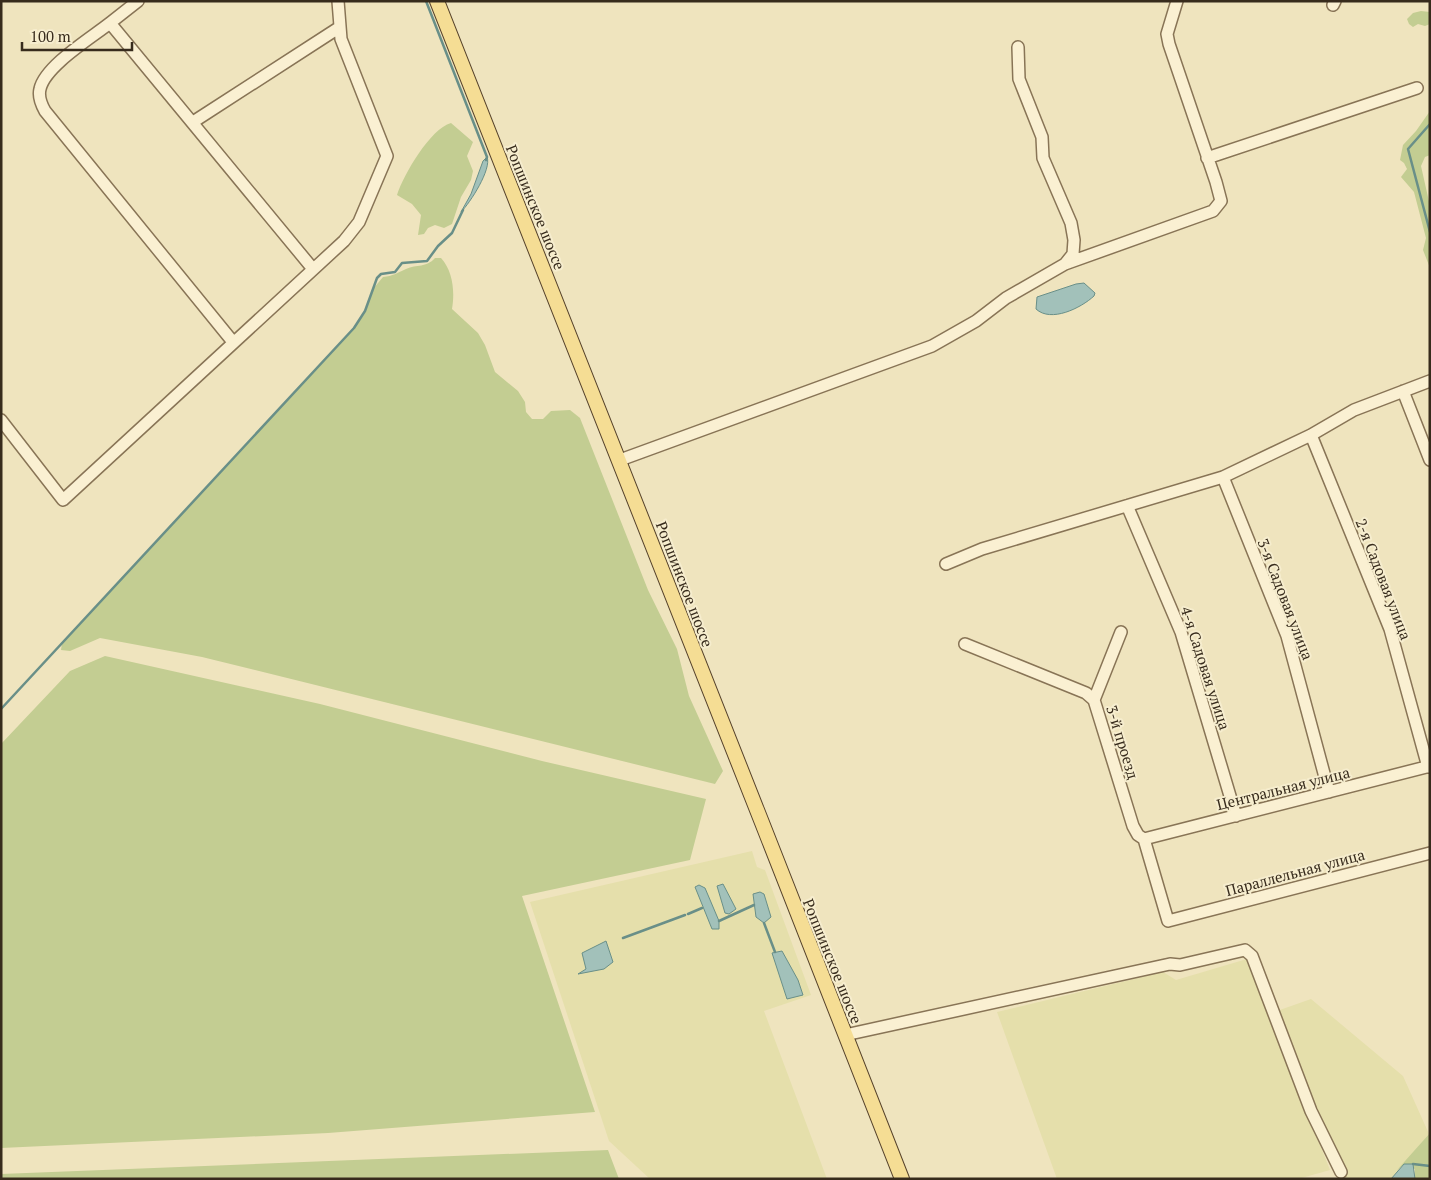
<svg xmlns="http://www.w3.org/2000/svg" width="1431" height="1180" viewBox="0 0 1431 1180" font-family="'PT Serif',serif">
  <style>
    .farmland { fill: #e5dfab }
    .green { fill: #c3cd92 }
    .water { fill: #a2c1ba; stroke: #698f88 }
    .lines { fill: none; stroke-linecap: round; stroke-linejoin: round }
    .stream { stroke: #698f88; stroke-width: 2.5 }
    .minor-casing { stroke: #887456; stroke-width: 14 }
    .major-casing { stroke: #56422b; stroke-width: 16 }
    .minor { stroke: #faf0d2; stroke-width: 11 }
    .major { stroke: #f5dd94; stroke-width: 14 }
    .labels { text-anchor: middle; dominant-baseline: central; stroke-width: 4; stroke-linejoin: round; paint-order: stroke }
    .street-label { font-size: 15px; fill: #372b1c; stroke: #f6edce }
  </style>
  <rect width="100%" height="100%" fill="#efe4be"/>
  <path class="farmland" d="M752,851l5,16 8,3 46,125 -47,16 63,168h-177l-41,-38 -79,-239z
    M1247,959l83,211 -32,9h-241l-60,-167 166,-40 13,8z
    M1311,999l92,77 26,58 -38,45h-45l-4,-3 -65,-165z"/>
  <path class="green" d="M1421,11l9,1v12l-5,2 -7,-2 -5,3 -4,-3 -2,-5 6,-6z
    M1430,111v44l-5,2 -4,9 9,40v62l-7,-18 3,-12 -12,-46 -13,-15 6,-8 -3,-6 -4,-3 3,-15 13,-14z
    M451,123l22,19 -6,14 6,15 -2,9 -10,17 -9,27 -8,4 -9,-3 -7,3 -4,6 -6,1 3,-20 -9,-11 -15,-9c7,-21 33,-66 54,-72z
    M435,258h6c12,13 14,34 11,51l26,24 7,12 10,27 23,19 7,11 1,10 6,7h11l8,-8 19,-1 10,8 68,172 29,59 12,47 34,75 -8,13 -513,-127 -102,-19 -30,13 -9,-1 1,-7 292,-315 11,-17 8,-22 10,-12c10,-1 14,-4 23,-8 11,-5 20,-1 29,-11z
    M105,656l215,48 222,57 164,38 -16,61 -168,36 73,216 -267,21 -327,15v-404l69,-73z
    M1430,1133v46h-15v-10l-11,-5 -7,6z
    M608,1150l11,29h-618v-5z"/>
  <path class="water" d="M487,157c5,12 -17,46 -26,55l10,-18 12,-33z
    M1084,283l11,10 -1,3c-13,12 -43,27 -58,13l1,-12 39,-13z
    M723,884l13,25 -7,5 -4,-1 -8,-27z
    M699,885l6,3 14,33v8h-7l-17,-42z
    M760,892l4,2 7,23 -7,6 -8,-6 -3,-23z
    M606,941l7,21 -9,7 -26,5 8,-5 -4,-16z
    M782,951l16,29 5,15 -16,4 -15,-46z
    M1404,1164h9l2,15h-24z"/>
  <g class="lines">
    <path class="stream" d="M426,1l61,156 -1,3
      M1430,124l-22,25 22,83
      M1,709l353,-381 11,-17 12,-33 4,-4 14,-2 7,-9 25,-2 11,-15 14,-13 11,-23
      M688,914l14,-6
      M719,921l35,-16
      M764,923l11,29
      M623,938l62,-23
      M1413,1164l17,2"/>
    <g class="minor-casing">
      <path id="minor" d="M1333,5l2,-4
        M110,23l28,-22
        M1018,47l1,32 23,58 1,21 28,65 3,17 -1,14 -8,10
        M193,122l147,-95
        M1207,158l210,-70
        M233,342l-188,-231c-4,-7 -7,-14 -5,-22 5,-23 51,-51 70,-66l203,246
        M1403,391l27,69
        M1,420l62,80 281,-259 15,-19 28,-66 -46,-117 -3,-38
        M1311,435l79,194 38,138
        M620,460l312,-114 44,-25 30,-23 59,-34 148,-53 8,-10 -5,-19 -47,-138 -2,-10 10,-33
        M1223,477l64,159 42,156
        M1129,505v5l52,122 55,184
        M946,564l36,-15 241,-72 88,-42 43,-25 76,-29
        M965,644l121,49 8,7 39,126 5,9 6,4
        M1094,700l27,-68
        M1144,839l24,82 262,-68
        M1144,839l286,-73
        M845,1035l325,-71 10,1 65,-15 7,6 59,155 30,61"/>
    </g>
    <g class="major-casing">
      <path id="major" d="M437,1c156,393 311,785 465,1178"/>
    </g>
    <use href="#minor" class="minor"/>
    <use href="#major" class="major"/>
  </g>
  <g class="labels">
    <g class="street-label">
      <text transform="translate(536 207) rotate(68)">Ропшинское шоссе</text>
      <text transform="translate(1384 579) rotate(69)">2-я Садовая улица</text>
      <text transform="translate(685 584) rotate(69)">Ропшинское шоссе</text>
      <text transform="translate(1286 599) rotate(69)">3-я Садовая улица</text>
      <text transform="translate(1206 668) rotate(72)">4-я Садовая улица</text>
      <text transform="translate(1123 742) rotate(73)">3-й проезд</text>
      <text transform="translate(1283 788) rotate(-14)">Центральная улица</text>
      <text transform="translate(1295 872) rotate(-15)">Параллельная улица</text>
      <text transform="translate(833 961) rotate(68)">Ропшинское шоссе</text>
    </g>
  </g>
  <rect width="1431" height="1180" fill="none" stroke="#372b1c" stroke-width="5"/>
  <path d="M22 42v8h110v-8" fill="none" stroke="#372b1c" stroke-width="2.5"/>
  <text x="30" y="42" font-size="15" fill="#372b1c" stroke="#f6edce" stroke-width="4" paint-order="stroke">100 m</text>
</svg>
